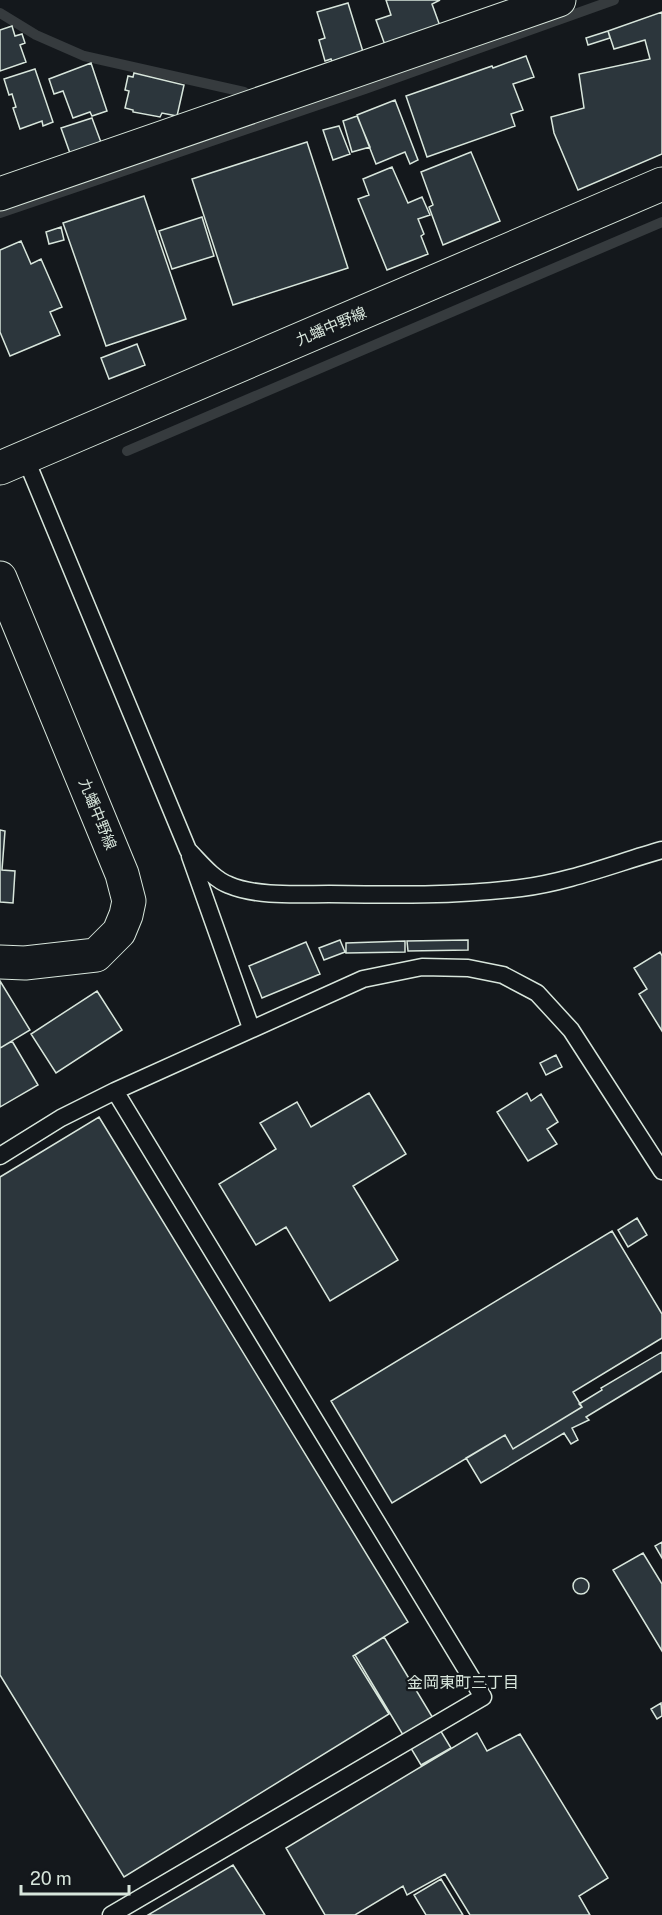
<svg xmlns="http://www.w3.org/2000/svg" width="662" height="1915" viewBox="0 0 662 1915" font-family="'Public Sans','Noto Sans JP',sans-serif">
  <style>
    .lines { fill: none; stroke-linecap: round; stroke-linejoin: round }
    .stream { stroke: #363b3e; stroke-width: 10 }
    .building { fill: #2c363c; stroke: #d8e6dc; stroke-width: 1.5 }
    .service-casing { stroke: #d8e6dc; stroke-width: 19 }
    .minor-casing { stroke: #d8e6dc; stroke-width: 35 }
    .secondary-casing { stroke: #d8e6dc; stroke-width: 35 }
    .service { stroke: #14181c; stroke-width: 16 }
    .minor { stroke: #14181c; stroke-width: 33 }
    .secondary { stroke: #14181c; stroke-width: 33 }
    .labels { text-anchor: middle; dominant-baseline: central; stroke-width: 4.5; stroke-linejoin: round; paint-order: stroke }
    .street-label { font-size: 15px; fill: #d8e6dc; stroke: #14181c }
    .neighbourhood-label { font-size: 16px; fill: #d8e6dc; stroke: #14181c }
  </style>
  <rect width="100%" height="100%" fill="#14181c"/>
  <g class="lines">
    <path class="stream" d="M0,13l36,22 48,21 160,36
      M0,213l365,-124 249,-89
      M127,451l535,-229"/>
  </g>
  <path class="building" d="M386,0h54l-8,4 8,22 -55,19 -9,-25 15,-5z
    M348,3l16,52 -31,9 -2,-5 -6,2 -6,-21 6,-2 -8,-26z
    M662,12v142l-84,36 -24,-57 -3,-16 33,-9 -5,-34 71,-15 -5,-19 -31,9 -6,-18z
    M12,26l3,10 7,-2 3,9 -5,2 6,17 -26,9v-41z
    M608,31l2,7 -22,7 -2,-7z
    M526,56l8,21 -21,7 10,26 -12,4 4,12 -88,31 -21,-61 86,-30 1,2z
    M91,63l16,48 -15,5 -2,-4 -17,6 -10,-27 -9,3 -5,-15z
    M35,69l18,53 -10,4 -1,-5 -22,8 -7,-21 3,-1 -4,-13 -3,1 -5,-16z
    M134,73l50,12 -7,31 -15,-3 -2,4 -27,-5v-2l-8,-2 4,-17 -4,-1 3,-14 5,1z
    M395,100l23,60 -8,4 -5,-12 -29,12 -19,-49z
    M357,116l13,31 -18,5 -9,-31z
    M92,118l10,27 -31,11 -10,-28z
    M339,126l11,28 -17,6 -10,-30z
    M307,142l41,126 -115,37 -41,-126z
    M471,152l29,69 -57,24 -14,-38 4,-2 -12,-33z
    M392,167l16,36 14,-6 8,18 -12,4 6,15 -3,2 7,18 -41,16 -29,-71 11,-4 -6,-16z
    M144,196l42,123 -80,27 -43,-123z
    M202,217l12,39 -42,13 -13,-38z
    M61,227l3,13 -15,4 -3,-12z
    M21,241l10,23 10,-5 21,48 -12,5 10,23 -50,21 -10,-24v-82z
    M137,344l8,21 -36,14 -8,-21z
    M0,830l5,1 -3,39 13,1 -2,32 -13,-1z
    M340,940l5,12 -21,8 -5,-12z
    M468,940v10l-60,1 -1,-10z
    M405,941v11l-59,1v-10z
    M306,942l14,32 -58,24 -13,-32z
    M660,952l2,4v75l-23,-37 8,-5 -13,-21z
    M0,981l30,49 -30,18z
    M97,991l25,39 -66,43 -25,-39z
    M12,1041l26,44 -38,22v-59z
    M556,1055l6,12 -16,8 -6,-12z
    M369,1093l37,61 -53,32 45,74 -68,41 -44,-74 -30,18 -37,-61 57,-35 -16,-26 37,-21 14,25z
    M527,1093l4,8 10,-7 17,28 -11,7 10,15 -29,17 -31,-49z
    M99,1117l309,505 -55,34 36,58 -265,163 -124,-202v-498z
    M637,1218l10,17 -19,12 -10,-17z
    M612,1231l50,83v24l-89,54 9,15 -69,42 -8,-14 -113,68 -61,-102z
    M662,1352v19l-76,46 3,3 -17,8 6,12 -7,4 -7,-11 -83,50 -15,-25 39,-23 8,14 69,-42 -3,-3 23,-14 -1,-2z
    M662,1542v16l-7,-12z
    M643,1553l19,31v67l-49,-81z
    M573 1586a8 8 0 1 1 16 0a8 8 0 1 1-16 0Z
    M384,1637l67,111 -30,17 -66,-110z
    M661,1703l1,13 -5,3 -6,-10z
    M477,1733l10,18 33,-17 88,144 -29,18 11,19h-120l-25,-41 -38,21 -4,-9 -48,29h-30l-39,-67z
    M233,1865l32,50h-117z
    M441,1879l22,36h-37l-12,-20z"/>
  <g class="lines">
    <g class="service-casing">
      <path id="service" d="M25,457l163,393c12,12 25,29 41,35 28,12 70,9 100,9 64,1 128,2 192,-6 48,-6 95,-25 141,-38
        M190,856l61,172
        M0,1156l61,-38 54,-27 248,-112 59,-12 46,1 35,7 34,18 34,37 91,141
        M111,1915l372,-218 -368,-606"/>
    </g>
    <g class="minor-casing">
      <path id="minor" d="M0,194l559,-194"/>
    </g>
    <g class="secondary-casing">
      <path id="secondary" d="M0,468l662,-284
        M0,578l122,296 7,27 -3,14 -7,17 -23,23 -71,8 -25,-1"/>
    </g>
    <use href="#service" class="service"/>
    <use href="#minor" class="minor"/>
    <use href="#secondary" class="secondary"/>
  </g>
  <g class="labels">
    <g class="street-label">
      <text transform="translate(331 326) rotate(-23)">九蟠中野線</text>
      <text transform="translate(98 814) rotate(68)">九蟠中野線</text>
    </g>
    <g class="neighbourhood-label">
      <text x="463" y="1682">金岡東町三丁目</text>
    </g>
  </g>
  <path d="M21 1885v9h108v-9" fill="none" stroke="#d8e6dc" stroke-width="3"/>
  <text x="30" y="1885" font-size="18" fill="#d8e6dc" stroke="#14181c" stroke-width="4.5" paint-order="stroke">20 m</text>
</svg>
